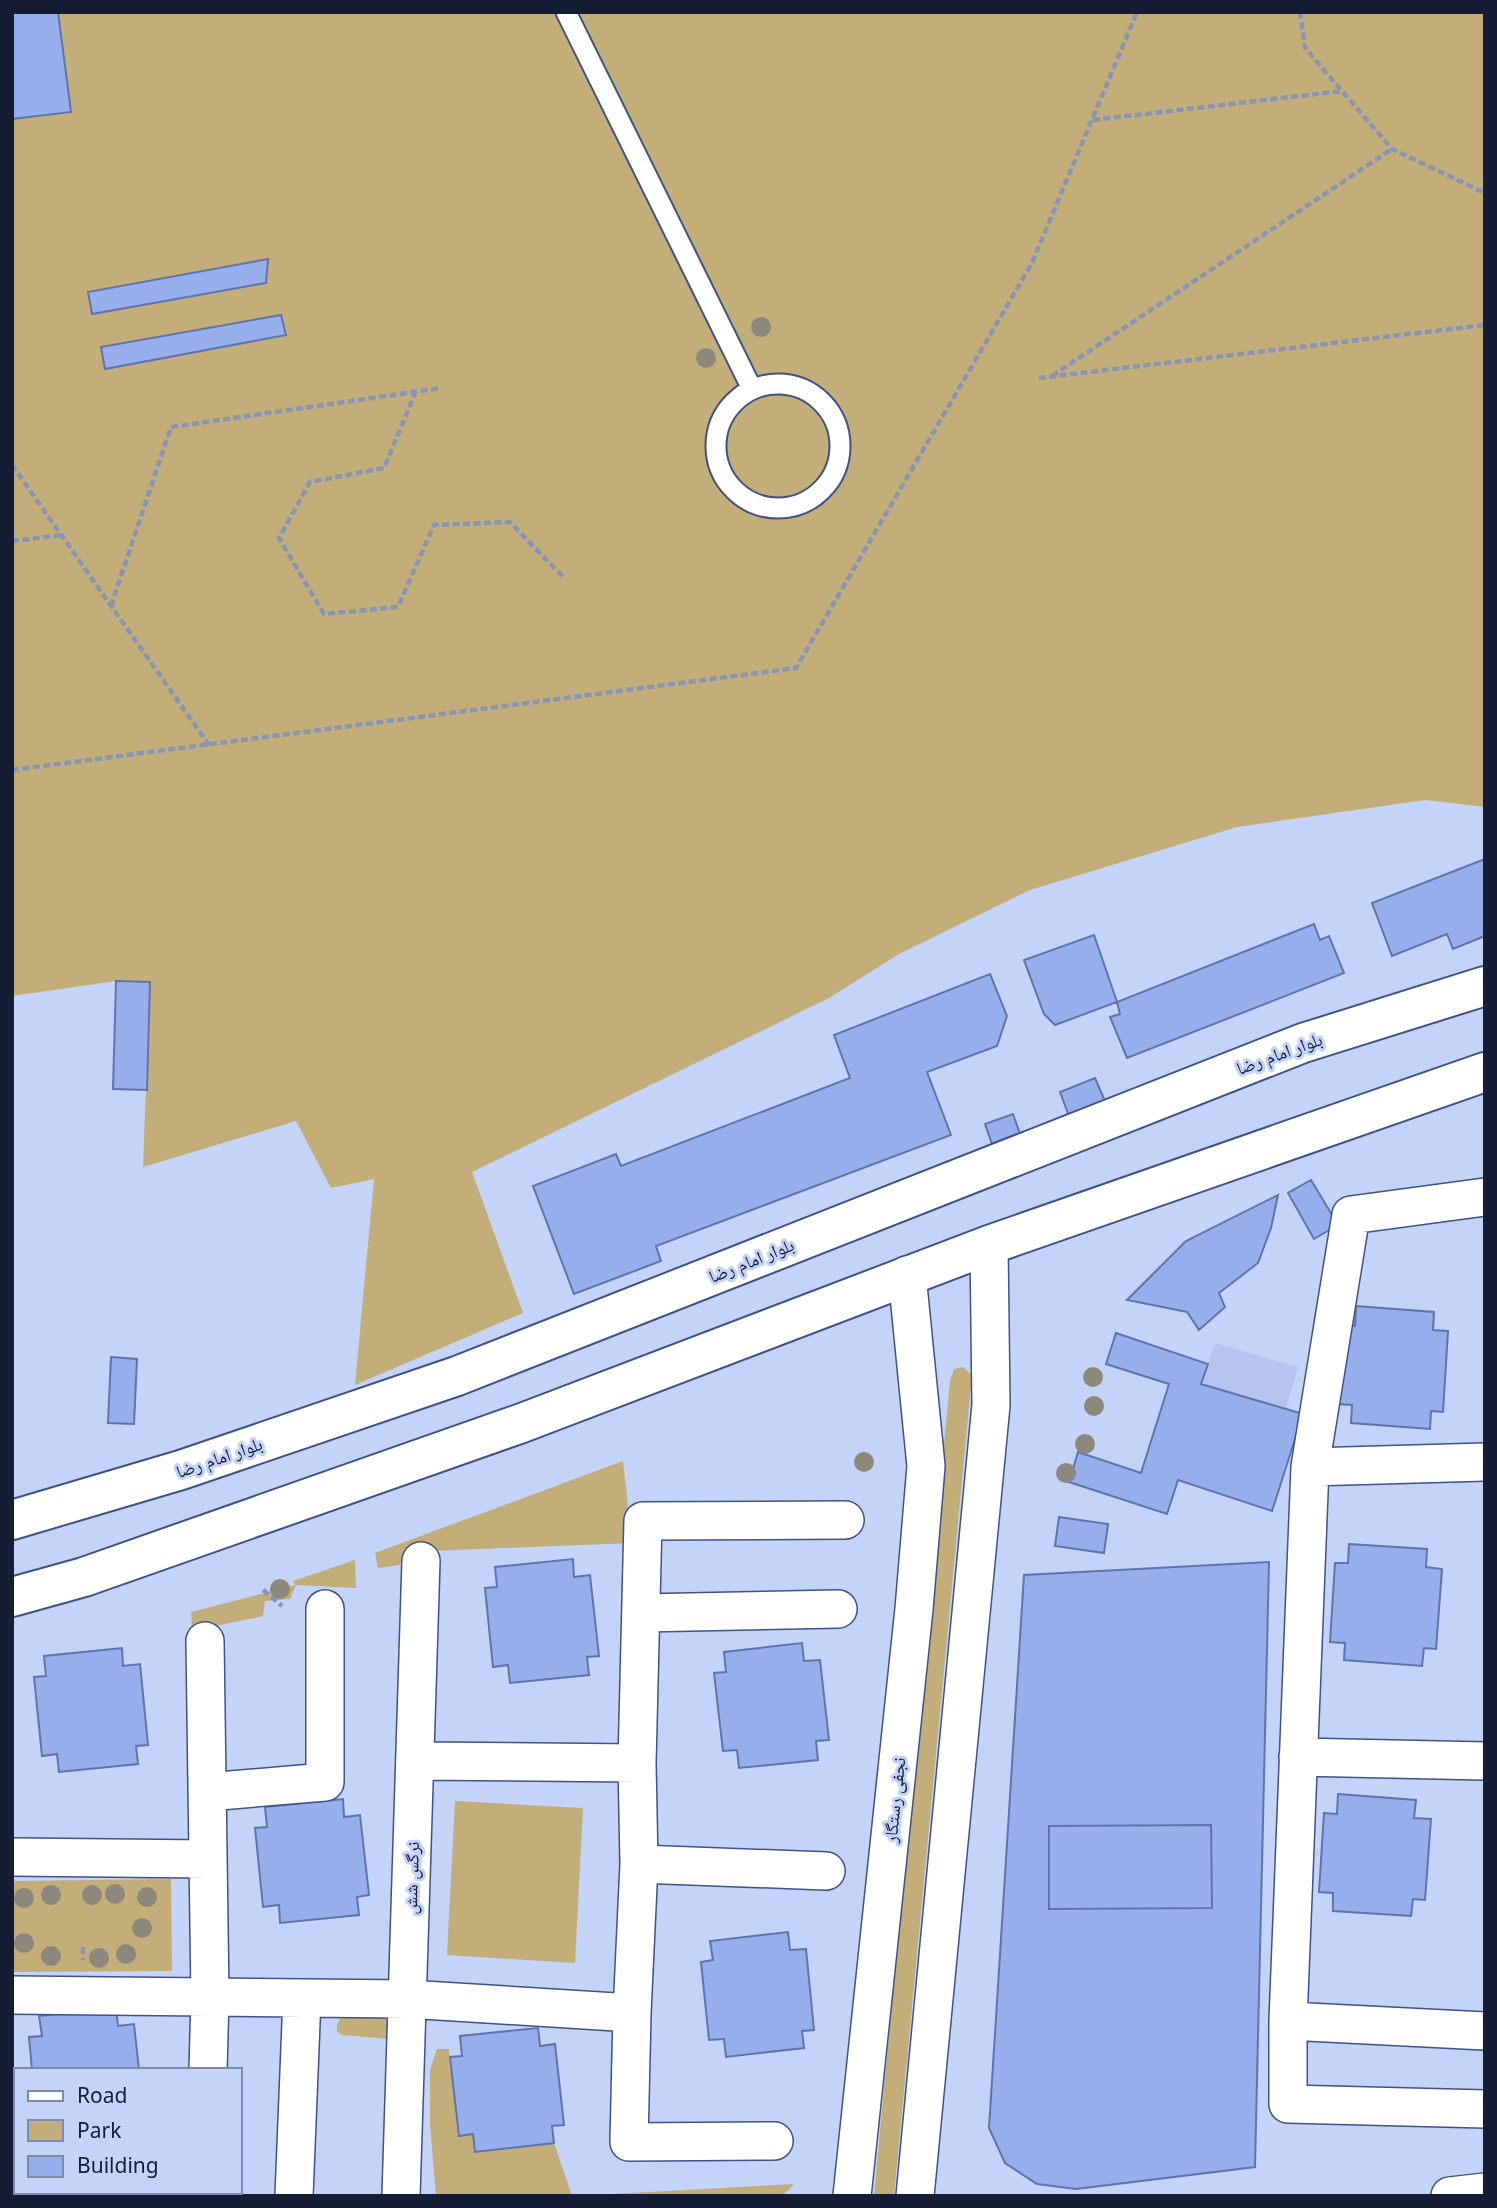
<svg xmlns="http://www.w3.org/2000/svg" width="1497" height="2208" viewBox="0 0 1497 2208" font-family="'Noto Sans','Noto Naskh Arabic',sans-serif">
  <style>
    .built { fill: #b4c4ed }
    .green { fill: #c3ad78 }
    .building { fill: #96aeeb; stroke: #5f74ad; stroke-width: 2 }
    .lines { fill: none; stroke-linecap: round; stroke-linejoin: round }
    .service-casing { stroke: #3f5288; stroke-width: 23 }
    .minor-casing { stroke: #3f5288; stroke-width: 40 }
    .tertiary-casing { stroke: #3f5288; stroke-width: 42 }
    .path { stroke: #8794b3; stroke-width: 4.5; stroke-dasharray: 7 3.5; stroke-linecap: butt }
    .service { stroke: #fff; stroke-width: 19 }
    .minor { stroke: #fff; stroke-width: 37 }
    .tertiary { stroke: #fff; stroke-width: 38 }
    .tree { fill: #8c887c }
    .labels { text-anchor: middle; dominant-baseline: central; stroke-width: 6; stroke-linejoin: round; paint-order: stroke }
    .street-label { font-size: 18px; fill: #141d33; stroke: #c4d3f8 }
  </style>
  <rect width="100%" height="100%" fill="#c4d3f8"/>
  <path class="built" d="M1215,1343l83,24 -12,42 -85,-25z"/>
  <path class="green" d="M12,12h1473v795l-60,-7 -188,27 -207,63 -131,64 -70,44 -357,174 51,141 -168,72 19,-206 -43,9 -35,-67 -153,46 7,-185 -34,-1 -104,15z
    M963,1367l9,8 -78,821h-20l76,-815 4,-12z
    M623,1461l9,82 -228,9 -4,13 -22,3 -3,-15z
    M355,1560l1,28 -60,-3 -6,14 -25,2 -2,15 -71,15 -1,-19 104,-27 -2,-4z
    M455,1801l128,7 -8,155 -128,-8z
    M171,1879l1,92 -160,1v-91z
    M380,2015l9,6 1,18 -48,-4 -5,-4v-6l4,-9z
    M437,2049h12l10,86 14,-1 2,18 79,-9 18,53h-136l-6,-71v-55z
    M794,2184l-12,12h-208z"/>
  <path class="building" d="M12,12h46l13,100 -59,7z
    M268,259l-2,24 -174,31 -4,-22z
    M281,315l5,20 -181,34 -4,-22z
    M1485,859v77l-32,13 -6,-15 -55,22 -20,-53z
    M1314,924l6,16 9,-4 15,37 -217,85 -17,-41 10,-3 -3,-12z
    M1094,935l23,67 -62,23 -11,-11 -20,-54z
    M990,974l17,42 -10,30 -70,26 24,63 -295,111 5,15 -87,33 -41,-108 83,-32 5,12 229,-88 -16,-43z
    M116,981l34,1 -3,108 -34,-1z
    M1095,1078l10,23 -36,15 -9,-24z
    M1013,1114l7,20 -28,10 -7,-20z
    M1311,1180l27,45 -24,14 -26,-46z
    M1278,1195l-7,33 -13,35 -39,30 6,14 -26,23 -12,-18 -60,-12 59,-59z
    M1356,1306l78,6 -1,18 15,1 -5,81 -12,-1 -1,18 -79,-6 1,-18 -15,-1 6,-79 12,1z
    M1116,1333l92,31 -7,20 102,30 -31,97 -94,-31 -11,34 -98,-32 9,-30 63,21 28,-89 -63,-20z
    M111,1357l26,2 -3,65 -26,-1z
    M1059,1517l49,7 -4,29 -49,-7z
    M1349,1544l78,5 -1,18 16,2 -6,80 -12,-1 -2,18 -78,-6 1,-17 -15,-1 5,-79h13z
    M573,1559l1,18 16,-2 9,81 -12,1 2,18 -79,8 -2,-18 -15,2 -8,-79 12,-1 -2,-20z
    M1269,1562l-14,605 -179,22 -39,-5 -32,-21 -16,-35 35,-553z
    M802,1643l2,18 16,-1 9,80 -13,1 2,19 -79,8 -2,-18 -14,1 -9,-78 12,-1 -2,-20z
    M122,1648l1,18 17,-2 8,81 -12,1 2,18 -79,8 -2,-18 -15,2 -8,-79 12,-1 -2,-20z
    M1338,1794l78,6 -2,18 17,1 -6,81 -12,-1 -2,17 -78,-5v-18l-14,-1 5,-79 13,1z
    M343,1799l1,18 16,-2 9,80 -12,2 2,18 -79,8 -1,-18 -16,2 -8,-79 12,-1 -2,-20z
    M1211,1825l1,83 -163,1v-83z
    M788,1932l2,18 16,-1 8,81 -12,1 2,17 -78,9 -2,-18 -15,1 -8,-78 12,-2 -3,-19z
    M116,2008l2,18 16,-2 5,46h-107l-3,-33 13,-1 -3,-20z
    M538,2028l2,18 15,-2 9,81 -12,1 2,17 -79,9 -2,-18 -14,2 -9,-79 12,-1 -2,-20z"/>
  <g class="lines">
    <g class="service-casing">
      <path id="service" d="M566,12l186,377
        M716 446a62 62 0 1 1 124 0a62 62 0 1 1-124 0Z"/>
    </g>
    <g class="minor-casing">
      <path id="minor" d="M1485,1197l-134,18 -41,252 -22,554v83l197,5
        M1310,1467l175,-5
        M641,1613l197,-4
        M205,1641l5,356 -2,73
        M1298,1757l187,4
        M416,1761l221,2
        M207,1792l118,-10v-173
        M12,1857l196,2
        M639,1864l187,7
        M12,1995l395,4 225,14
        M1288,2021l197,10
        M774,2141l-145,1 3,-129 7,-149 -2,-101 6,-242 202,-1
        M206,2196v-4
        M294,2196l8,-198
        M401,2196l20,-635
        M852,2196l62,-587 12,-143 -19,-191
        M915,2196l76,-791 -2,-160
        M1450,2196l35,-4"/>
    </g>
    <g class="tertiary-casing">
      <path id="tertiary" d="M12,1520l169,-50 276,-94 846,-333 182,-57
        M12,1597l72,-20 438,-154 467,-178 496,-173"/>
    </g>
    <path class="path" d="M1300,12l5,36 87,101 93,44
      M1093,120l249,-29
      M1052,376l340,-227
      M1039,378l446,-53
      M416,391l-32,77 -74,14 -31,56 45,76 74,-7 36,-82 76,-3 54,56
      M12,465l197,280
      M12,541l50,-6
      M111,606l60,-179 270,-39
      M12,770l784,-102 236,-405 105,-251
      M263,1590l19,16
      M83,1947v13"/>
    <use href="#service" class="service"/>
    <use href="#minor" class="minor"/>
    <use href="#tertiary" class="tertiary"/>
  </g>
  <g class="tree">
    <circle cx="761" cy="327" r="10"/>
    <circle cx="706" cy="358" r="10"/>
    <circle cx="1093" cy="1377" r="10"/>
    <circle cx="1094" cy="1406" r="10"/>
    <circle cx="1085" cy="1444" r="10"/>
    <circle cx="864" cy="1462" r="10"/>
    <circle cx="1066" cy="1473" r="10"/>
    <circle cx="280" cy="1589" r="10"/>
    <circle cx="115" cy="1894" r="10"/>
    <circle cx="51" cy="1895" r="10"/>
    <circle cx="92" cy="1895" r="10"/>
    <circle cx="147" cy="1897" r="10"/>
    <circle cx="24" cy="1898" r="10"/>
    <circle cx="142" cy="1928" r="10"/>
    <circle cx="24" cy="1943" r="10"/>
    <circle cx="126" cy="1954" r="10"/>
    <circle cx="51" cy="1956" r="10"/>
    <circle cx="99" cy="1958" r="10"/>
  </g>
  <g class="labels">
    <g class="street-label">
      <text transform="translate(1279 1053) rotate(-20)">بلوار امام رضا</text>
      <text transform="translate(751 1260) rotate(-22)">بلوار امام رضا</text>
      <text transform="translate(219 1457) rotate(-19)">بلوار امام رضا</text>
      <text transform="translate(894 1800) rotate(-84)">نجفی رستگار</text>
      <text transform="translate(411 1878) rotate(-88)">نرگس شش</text>
    </g>
  </g>
  <rect width="1497" height="2208" fill="none" stroke="#141d33" stroke-width="28"/>
  <rect x="14" y="2068" width="228" height="126" fill="#c4d3f8" stroke="#7e8aa9" stroke-width="2"/>
  <rect x="28" y="2091" width="35" height="10" fill="#ffffff" stroke="#7e8aa9" stroke-width="2"/>
  <text x="77" y="2103" font-size="21" fill="#141d33">Road</text>
  <rect x="28" y="2120" width="35" height="21" fill="#c3ad78" stroke="#7e8aa9" stroke-width="2"/>
  <text x="77" y="2138" font-size="21" fill="#141d33">Park</text>
  <rect x="28" y="2156" width="35" height="21" fill="#96aeeb" stroke="#7e8aa9" stroke-width="2"/>
  <text x="77" y="2173" font-size="21" fill="#141d33">Building</text>
</svg>
